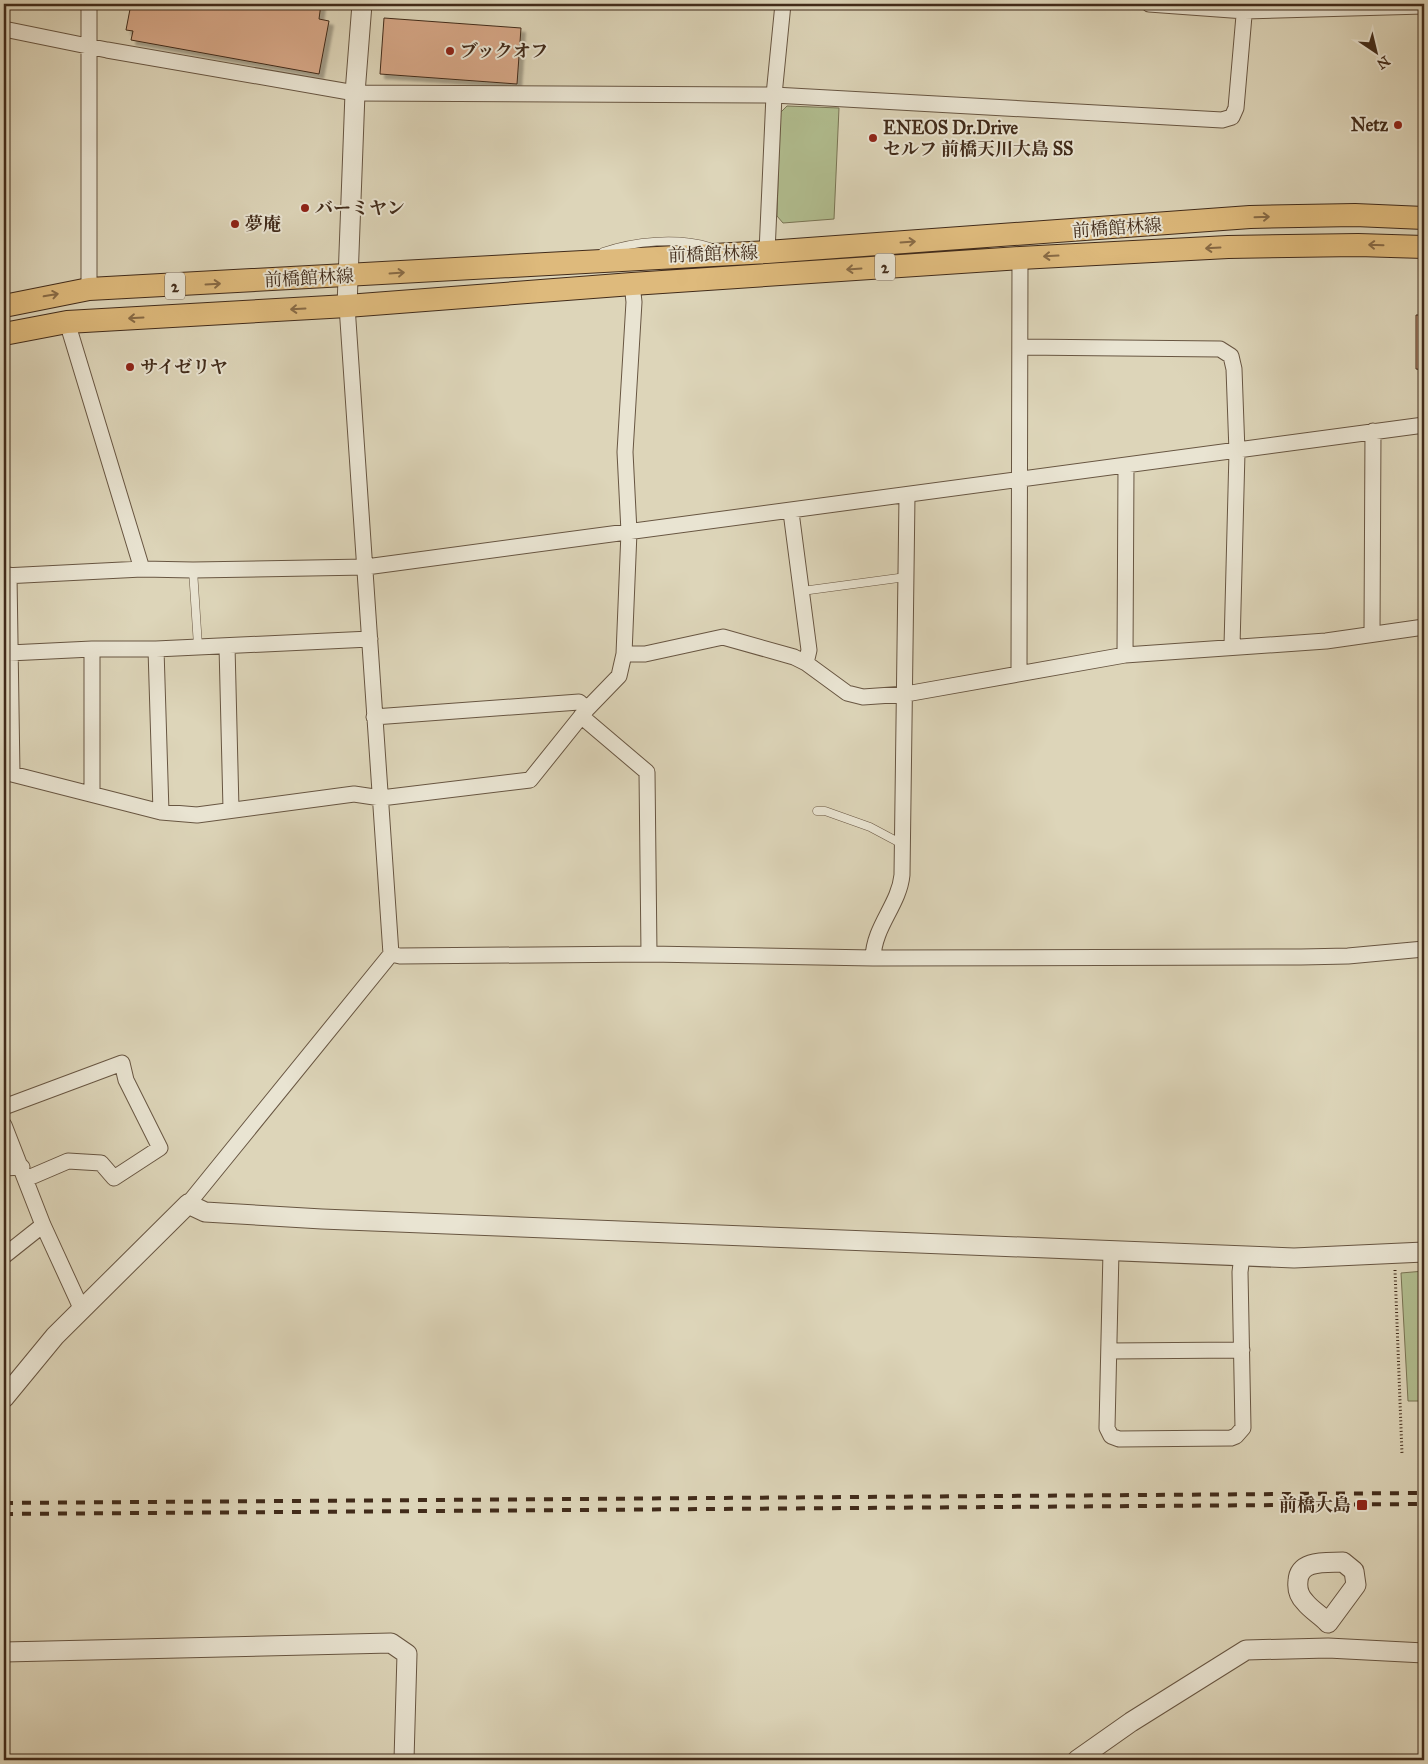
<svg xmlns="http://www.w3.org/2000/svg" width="1428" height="1764" viewBox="0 0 1428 1764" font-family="'IM FELL Great Primer','Noto Serif JP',serif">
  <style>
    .green { fill: #b1bd8f; stroke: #797454 }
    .building { fill: #d6a787; stroke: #412b1a; filter: url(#shadow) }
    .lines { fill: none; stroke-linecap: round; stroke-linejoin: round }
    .service-casing { stroke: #685642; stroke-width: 9 }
    .minor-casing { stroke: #685642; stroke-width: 17 }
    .tertiary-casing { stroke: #685642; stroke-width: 21 }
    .primary-casing { stroke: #412b1a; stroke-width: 24 }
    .path { stroke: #412b1a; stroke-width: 3; stroke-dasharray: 1 2.5; stroke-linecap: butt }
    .service { stroke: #e9e4d2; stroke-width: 8 }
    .minor { stroke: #e9e4d2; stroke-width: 15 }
    .tertiary { stroke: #e9e4d2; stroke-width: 19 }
    .primary { stroke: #deba7c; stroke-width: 22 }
    .rail { stroke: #412b1a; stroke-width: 4; stroke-dasharray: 9 9; stroke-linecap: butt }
    .oneway { stroke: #886b46 }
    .poi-dot { fill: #8f2418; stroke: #e9e4d2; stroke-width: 2 }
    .labels { text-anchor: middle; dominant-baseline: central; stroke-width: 4; stroke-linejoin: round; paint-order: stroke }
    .shield { fill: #e9e4d2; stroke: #736251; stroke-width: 1 }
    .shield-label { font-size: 16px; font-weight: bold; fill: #412b1a }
    .poi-label { font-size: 18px; font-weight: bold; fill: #412b1a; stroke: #e9e4d2; text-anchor: start }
    .street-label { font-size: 18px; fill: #412b1a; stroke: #e9e4d2 }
  </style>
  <defs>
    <filter id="shadow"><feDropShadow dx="4.5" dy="4.5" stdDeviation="1" flood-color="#0004"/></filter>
  </defs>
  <rect width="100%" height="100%" fill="#ddd5b9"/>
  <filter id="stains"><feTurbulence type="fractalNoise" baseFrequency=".004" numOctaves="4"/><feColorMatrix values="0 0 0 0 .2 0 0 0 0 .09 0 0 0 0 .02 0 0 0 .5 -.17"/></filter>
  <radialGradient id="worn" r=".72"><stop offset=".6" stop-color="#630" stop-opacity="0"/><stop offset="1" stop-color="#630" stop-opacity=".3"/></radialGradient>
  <path class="green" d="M787,106l52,2 -5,111 -51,4 -6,-7 3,-103z
    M1424,1271v130h-16l-7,-128z"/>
  <path class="building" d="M131,4h190l-2,15 10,2 -10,53 -188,-34 2,-9 -7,-1z
    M384,18l137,10 -4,56 -137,-10z
    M1416,315h8v55l-8,-1z"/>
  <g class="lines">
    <g class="service-casing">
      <path id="service" d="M603,252c31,-11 75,-15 107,-5
        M193,570l5,76
        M802,591l104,-14
        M817,811h8l45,16 32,17"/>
    </g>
    <g class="minor-casing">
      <path id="minor" d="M1149,4l96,7 179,-5
        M4,29l103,21 248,43 419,2 448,25 10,-3 4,-9 9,-104
        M767,252l7,-157 9,-91
        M89,289v-285
        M1021,347l199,2 11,7 3,13 3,83 -5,194
        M791,512l18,138 -3,13
        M142,569l51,1 173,-3 1058,-142
        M9,575l3,199
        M4,576l138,-7 -75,-247
        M1372,633l1,-202
        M227,646l4,163
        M92,649h64l214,-10
        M156,649l5,163
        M9,653l83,-4v145
        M624,654h21l78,-17 71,20 12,6 41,30 16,4 43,-3 219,-39 201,-14 98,-14
        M1125,655l1,-189
        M1019,673l1,-415
        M581,716l66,56 2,182
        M374,717l205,-15 8,7
        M4,772l157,40 36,3 157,-21 27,4 149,-18 57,-71 32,-33 5,-22 5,-122 -4,-80 9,-150 -2,-18
        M391,954l9,2 249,-2 224,4 428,-1 47,-1 76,-7
        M873,958c1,-32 26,-53 29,-83l5,-379
        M4,1107l118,-44 4,17 34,68 -46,30 -13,-15 -33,-2 -42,18
        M4,1125l39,100 39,85
        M4,1168l18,-1
        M188,1204l203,-250 -44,-648
        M1111,1251l-4,177 4,8 8,3 112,-1 5,-2 7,-8 -3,-156 2,-16
        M4,1256l39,-31
        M1109,1351l133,-1"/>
    </g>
    <g class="tertiary-casing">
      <path id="tertiary" d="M347,306l8,-213 7,-89
        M4,1398l51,-62 133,-132 17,8 117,7 972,39 130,-6
        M1343,1562l11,9 2,14 -28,38c-7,-8 -17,-13 -23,-21 -6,-6 -8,-13 -7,-21 1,-22 30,-18 45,-19z
        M4,1652l387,-9 16,11 -3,106
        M1077,1760l54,-38 115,-72 82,-2 96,5"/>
    </g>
    <g class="primary-casing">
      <path id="primary" d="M4,306l85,-17 678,-37 483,-35 105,-2 69,3
        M4,334l63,-12 280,-16 285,-22 388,-26 208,-11 130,-2 66,2"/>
    </g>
    <path class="path" d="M1395,1270l7,184"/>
    <use href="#service" class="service"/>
    <use href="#minor" class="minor"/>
    <use href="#tertiary" class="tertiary"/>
    <use href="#primary" class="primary"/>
    <path class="rail" d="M4,1503l1420,-10
      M4,1514l1420,-10"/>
  </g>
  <defs><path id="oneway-shaft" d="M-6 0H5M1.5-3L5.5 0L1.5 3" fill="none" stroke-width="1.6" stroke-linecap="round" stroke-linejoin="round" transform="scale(1.25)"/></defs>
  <g class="oneway">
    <use href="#oneway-shaft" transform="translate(1262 217) rotate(-2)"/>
    <use href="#oneway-shaft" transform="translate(908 242) rotate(-4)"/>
    <use href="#oneway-shaft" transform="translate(1376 245) rotate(-178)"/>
    <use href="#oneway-shaft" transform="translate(1213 248) rotate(177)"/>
    <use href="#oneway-shaft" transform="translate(1051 256) rotate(177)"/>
    <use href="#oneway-shaft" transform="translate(854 269) rotate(176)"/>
    <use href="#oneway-shaft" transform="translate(397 273) rotate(-4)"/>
    <use href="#oneway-shaft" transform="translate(213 284) rotate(-3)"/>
    <use href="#oneway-shaft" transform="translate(51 295) rotate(-10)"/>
    <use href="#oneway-shaft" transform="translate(298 309) rotate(177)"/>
    <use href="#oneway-shaft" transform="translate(136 318) rotate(177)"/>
  </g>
  <g class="poi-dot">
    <circle cx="450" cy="51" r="5"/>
    <circle cx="1398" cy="125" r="5"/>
    <circle cx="873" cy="138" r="5"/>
    <circle cx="305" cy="208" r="5"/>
    <circle cx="235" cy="224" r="5"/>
    <circle cx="130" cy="367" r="5"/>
    <rect x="1356" y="1499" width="12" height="12" rx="2.5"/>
  </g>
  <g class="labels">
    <g class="shield">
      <rect x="875" y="253.5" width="20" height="27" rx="4"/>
      <rect x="165" y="272.5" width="20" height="27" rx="4"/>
    </g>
    <g class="shield-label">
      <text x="885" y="267">2</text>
      <text x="175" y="286">2</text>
    </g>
    <g class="poi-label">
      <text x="460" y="51">ブックオフ</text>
      <text x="1388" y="125" text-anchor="end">Netz</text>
      <text x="883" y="128">ENEOS Dr.Drive<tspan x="883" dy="21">セルフ 前橋天川大島 SS</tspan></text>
      <text x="315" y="208">バーミヤン</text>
      <text x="245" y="224">夢庵</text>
      <text x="140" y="367">サイゼリヤ</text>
      <text x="1351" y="1505" text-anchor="end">前橋大島</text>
    </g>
    <g class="street-label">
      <text transform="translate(1117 228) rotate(-4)">前橋館林線</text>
      <text transform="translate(713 254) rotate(-2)">前橋館林線</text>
      <text transform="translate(309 278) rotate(-3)">前橋館林線</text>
    </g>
  </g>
  <rect width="1428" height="1764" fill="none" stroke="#ddd5b9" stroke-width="20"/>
  <rect x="5" y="5" width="1418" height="1754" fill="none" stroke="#412b1a" stroke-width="2.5"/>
  <rect x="10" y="10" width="1408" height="1744" fill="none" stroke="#412b1a"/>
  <g transform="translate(1376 52) rotate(145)" stroke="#e9e4d2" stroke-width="4" paint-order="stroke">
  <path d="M0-4L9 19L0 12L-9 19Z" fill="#412b1a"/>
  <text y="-8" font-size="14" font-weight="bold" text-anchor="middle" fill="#412b1a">N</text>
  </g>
  <rect width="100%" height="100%" filter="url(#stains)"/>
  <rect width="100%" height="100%" fill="url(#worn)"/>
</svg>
